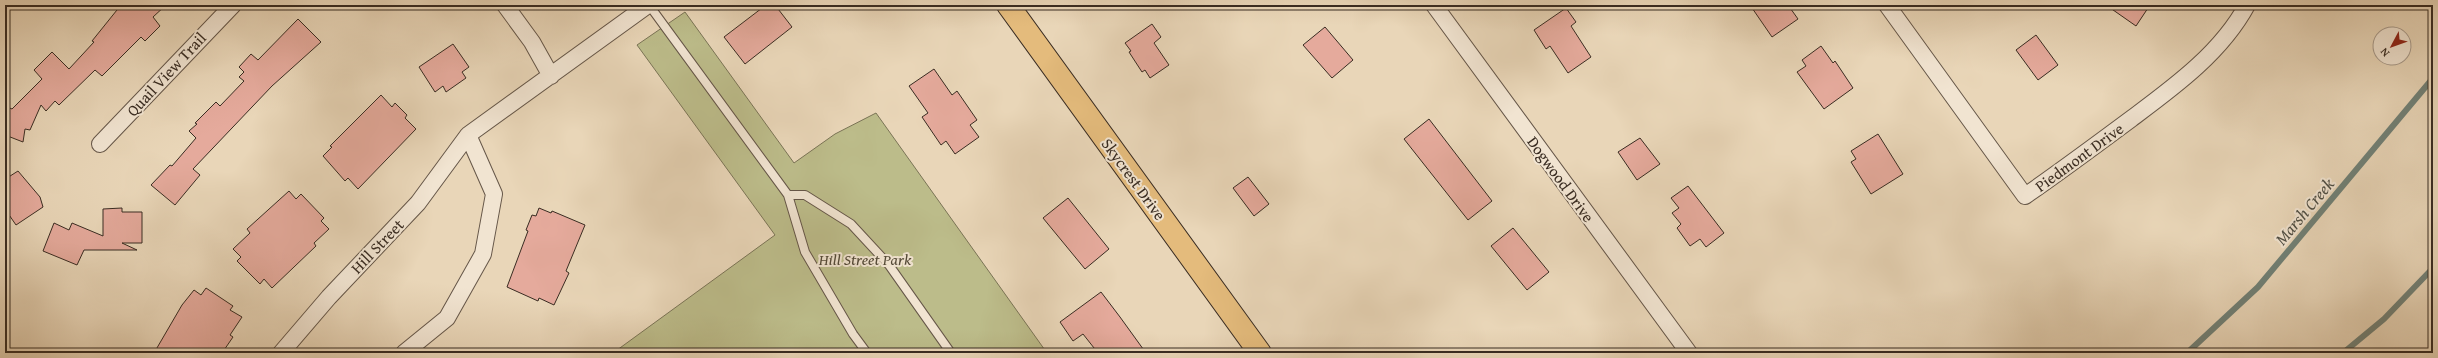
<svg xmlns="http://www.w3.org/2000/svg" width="2438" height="358" viewBox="0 0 2438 358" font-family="'Gentium Book Plus',serif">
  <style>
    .green { fill: #bcbc8a; stroke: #7a7456 }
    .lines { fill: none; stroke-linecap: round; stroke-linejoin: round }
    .stream { stroke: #718177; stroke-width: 6 }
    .building { fill: #e5aa9c; stroke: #392c22 }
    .service-casing { stroke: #655648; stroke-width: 10 }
    .minor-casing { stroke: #655648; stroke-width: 18 }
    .primary-casing { stroke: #392c22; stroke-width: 24 }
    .service { stroke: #f1e4d1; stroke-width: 8 }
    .minor { stroke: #f1e4d1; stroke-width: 16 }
    .primary { stroke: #e4bb7c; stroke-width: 22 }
    .labels { text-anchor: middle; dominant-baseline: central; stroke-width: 4; stroke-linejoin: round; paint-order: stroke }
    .street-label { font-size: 16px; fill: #392c22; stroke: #f1e4d1 }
    .park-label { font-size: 16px; font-style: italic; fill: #534937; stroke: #f1e4d1 }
    .water-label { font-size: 17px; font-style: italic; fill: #504f45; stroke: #f1e4d1 }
  </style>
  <rect width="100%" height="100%" fill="#e9d6b8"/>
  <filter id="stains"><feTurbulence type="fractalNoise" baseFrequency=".005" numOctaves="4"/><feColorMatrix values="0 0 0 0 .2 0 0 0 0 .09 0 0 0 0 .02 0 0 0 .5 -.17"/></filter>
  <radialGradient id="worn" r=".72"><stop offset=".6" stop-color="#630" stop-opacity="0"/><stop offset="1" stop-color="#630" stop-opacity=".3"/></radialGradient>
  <path class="green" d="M685,12l109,151 41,-29 41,-21 171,240h-434l162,-118 -138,-190z"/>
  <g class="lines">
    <path class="stream" d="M2187,353l71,-66 175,-209
      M2343,353l41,-34 49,-51"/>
  </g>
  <path class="building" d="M121,5h45l-13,12 7,9 -15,15 -4,-4 -39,39 -7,-6 -36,35 -4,-4 -9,10 -5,-6 -11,25 -5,-1 -2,13 -18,-7v-29l7,3 30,-30 -8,-9 18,-18 17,17 25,-27 -2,-1z
    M766,5h9l17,22 -47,37 -21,-27z
    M1750,5h38l10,14 -26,18z
    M2106,5h44l-14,21z
    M1566,8l10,14 -5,4 20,31 -23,16 -18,-27 -4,3 -12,-19z
    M298,19l23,23 -49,44 -79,83 7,6 -25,30 -24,-20 19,-20 2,1 24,-28 -7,-7 8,-7 -2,-1 21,-21 4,4 24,-25 -5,-4 5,-5 -5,-5 12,-13 7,6z
    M1152,24l9,13 -7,6 15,22 -19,13 -5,-8 -3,2 -13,-20 2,-1 -6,-8z
    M1325,27l28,33 -21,18 -29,-33z
    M2036,35l22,30 -20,15 -22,-30z
    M453,44l16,23 -7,5 4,6 -20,14 -3,-6 -8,6 -16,-25z
    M1821,46l12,17 2,-2 18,27 -29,21 -27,-37 9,-6 -4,-6z
    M934,69l18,26 5,-4 20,29 -7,5 9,12 -24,17 -9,-13 -5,4 -19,-28 6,-4 -19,-27z
    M381,95l11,12 3,-4 12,12 -2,3 11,11 -58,60 -10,-11 -3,3 -22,-25 9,-9 -2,-1z
    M1429,119l63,82 -24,19 -64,-81z
    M1878,134l25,40 -32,20 -20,-32 5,-3 -5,-8z
    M1640,138l20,26 -23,16 -19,-28z
    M18,171l22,26 3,10 -27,18 -11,-16v-26l2,-5z
    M1248,177l21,27 -15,12 -21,-28z
    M1688,186l36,47 -18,14 -6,-8 -10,7 -13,-18 4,-4 -9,-11 7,-5 -8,-10z
    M289,191l7,8 5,-5 23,24 -3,3 8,8 -15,14 2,3 -44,42 -8,-9 -4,5 -23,-23 4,-4 -8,-8 17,-16 -3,-4z
    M1068,198l41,51 -24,20 -42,-51z
    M122,208v4h20v31h-20l15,7h-53l-7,15 -34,-14 11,-28 15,7 3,-7 31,13v-27z
    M539,208l12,5 1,-2 33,14 -19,46 3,2 -15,32 -15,-7 -1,3 -31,-14 21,-56 -2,-1 6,-15 4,1z
    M1513,228l36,44 -22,18 -36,-44z
    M206,288l27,18 -3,4 12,7 -12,18 3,2 -11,16h-68l28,-48 12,-15 7,5z
    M1101,292l19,25 26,36h-48l-15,-19 -10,7 -13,-19z"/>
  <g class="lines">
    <g class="service-casing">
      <path id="service" d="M649,5l139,190 17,57 48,82 14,19
        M788,195h17l46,29 38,41 62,88"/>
    </g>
    <g class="minor-casing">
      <path id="minor" d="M505,5l27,37 19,34
        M1434,5l255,348
        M1887,5l138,191c36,-25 71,-51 106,-77 43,-32 90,-66 116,-114
        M468,135l180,-130
        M100,144l133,-139
        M281,353l48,-56 89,-94 50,-68 26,59 -11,60 -36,64 -43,35"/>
    </g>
    <g class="primary-casing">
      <path id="primary" d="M1008,5l252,348"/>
    </g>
    <use href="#service" class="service"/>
    <use href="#minor" class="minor"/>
    <use href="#primary" class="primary"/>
  </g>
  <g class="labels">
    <g class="street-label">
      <text transform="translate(166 74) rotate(-47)">Quail View Trail</text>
      <text transform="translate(2079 157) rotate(-36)">Piedmont Drive</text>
      <text transform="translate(1134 179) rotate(54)">Skycrest Drive</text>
      <text transform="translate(1561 179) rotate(54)">Dogwood Drive</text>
      <text transform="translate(377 246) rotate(-46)">Hill Street</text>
    </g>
    <g class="park-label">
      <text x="865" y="259">Hill Street Park</text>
    </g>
    <g class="water-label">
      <text transform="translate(2304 211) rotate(-50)">Marsh Creek</text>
    </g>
  </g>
  <rect width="2438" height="358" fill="none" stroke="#e9d6b8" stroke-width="20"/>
  <rect x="6" y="6" width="2426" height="346" fill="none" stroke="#392c22" stroke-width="2"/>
  <rect x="10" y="10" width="2418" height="338" fill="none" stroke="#392c22"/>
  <g transform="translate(2392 46) rotate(229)"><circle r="19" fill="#f1e4d1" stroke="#a79a8b"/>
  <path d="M0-3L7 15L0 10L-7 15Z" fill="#8f2418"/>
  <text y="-6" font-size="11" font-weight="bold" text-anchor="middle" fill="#392c22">N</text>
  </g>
  <rect width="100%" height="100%" filter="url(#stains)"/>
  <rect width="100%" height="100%" fill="url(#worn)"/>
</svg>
